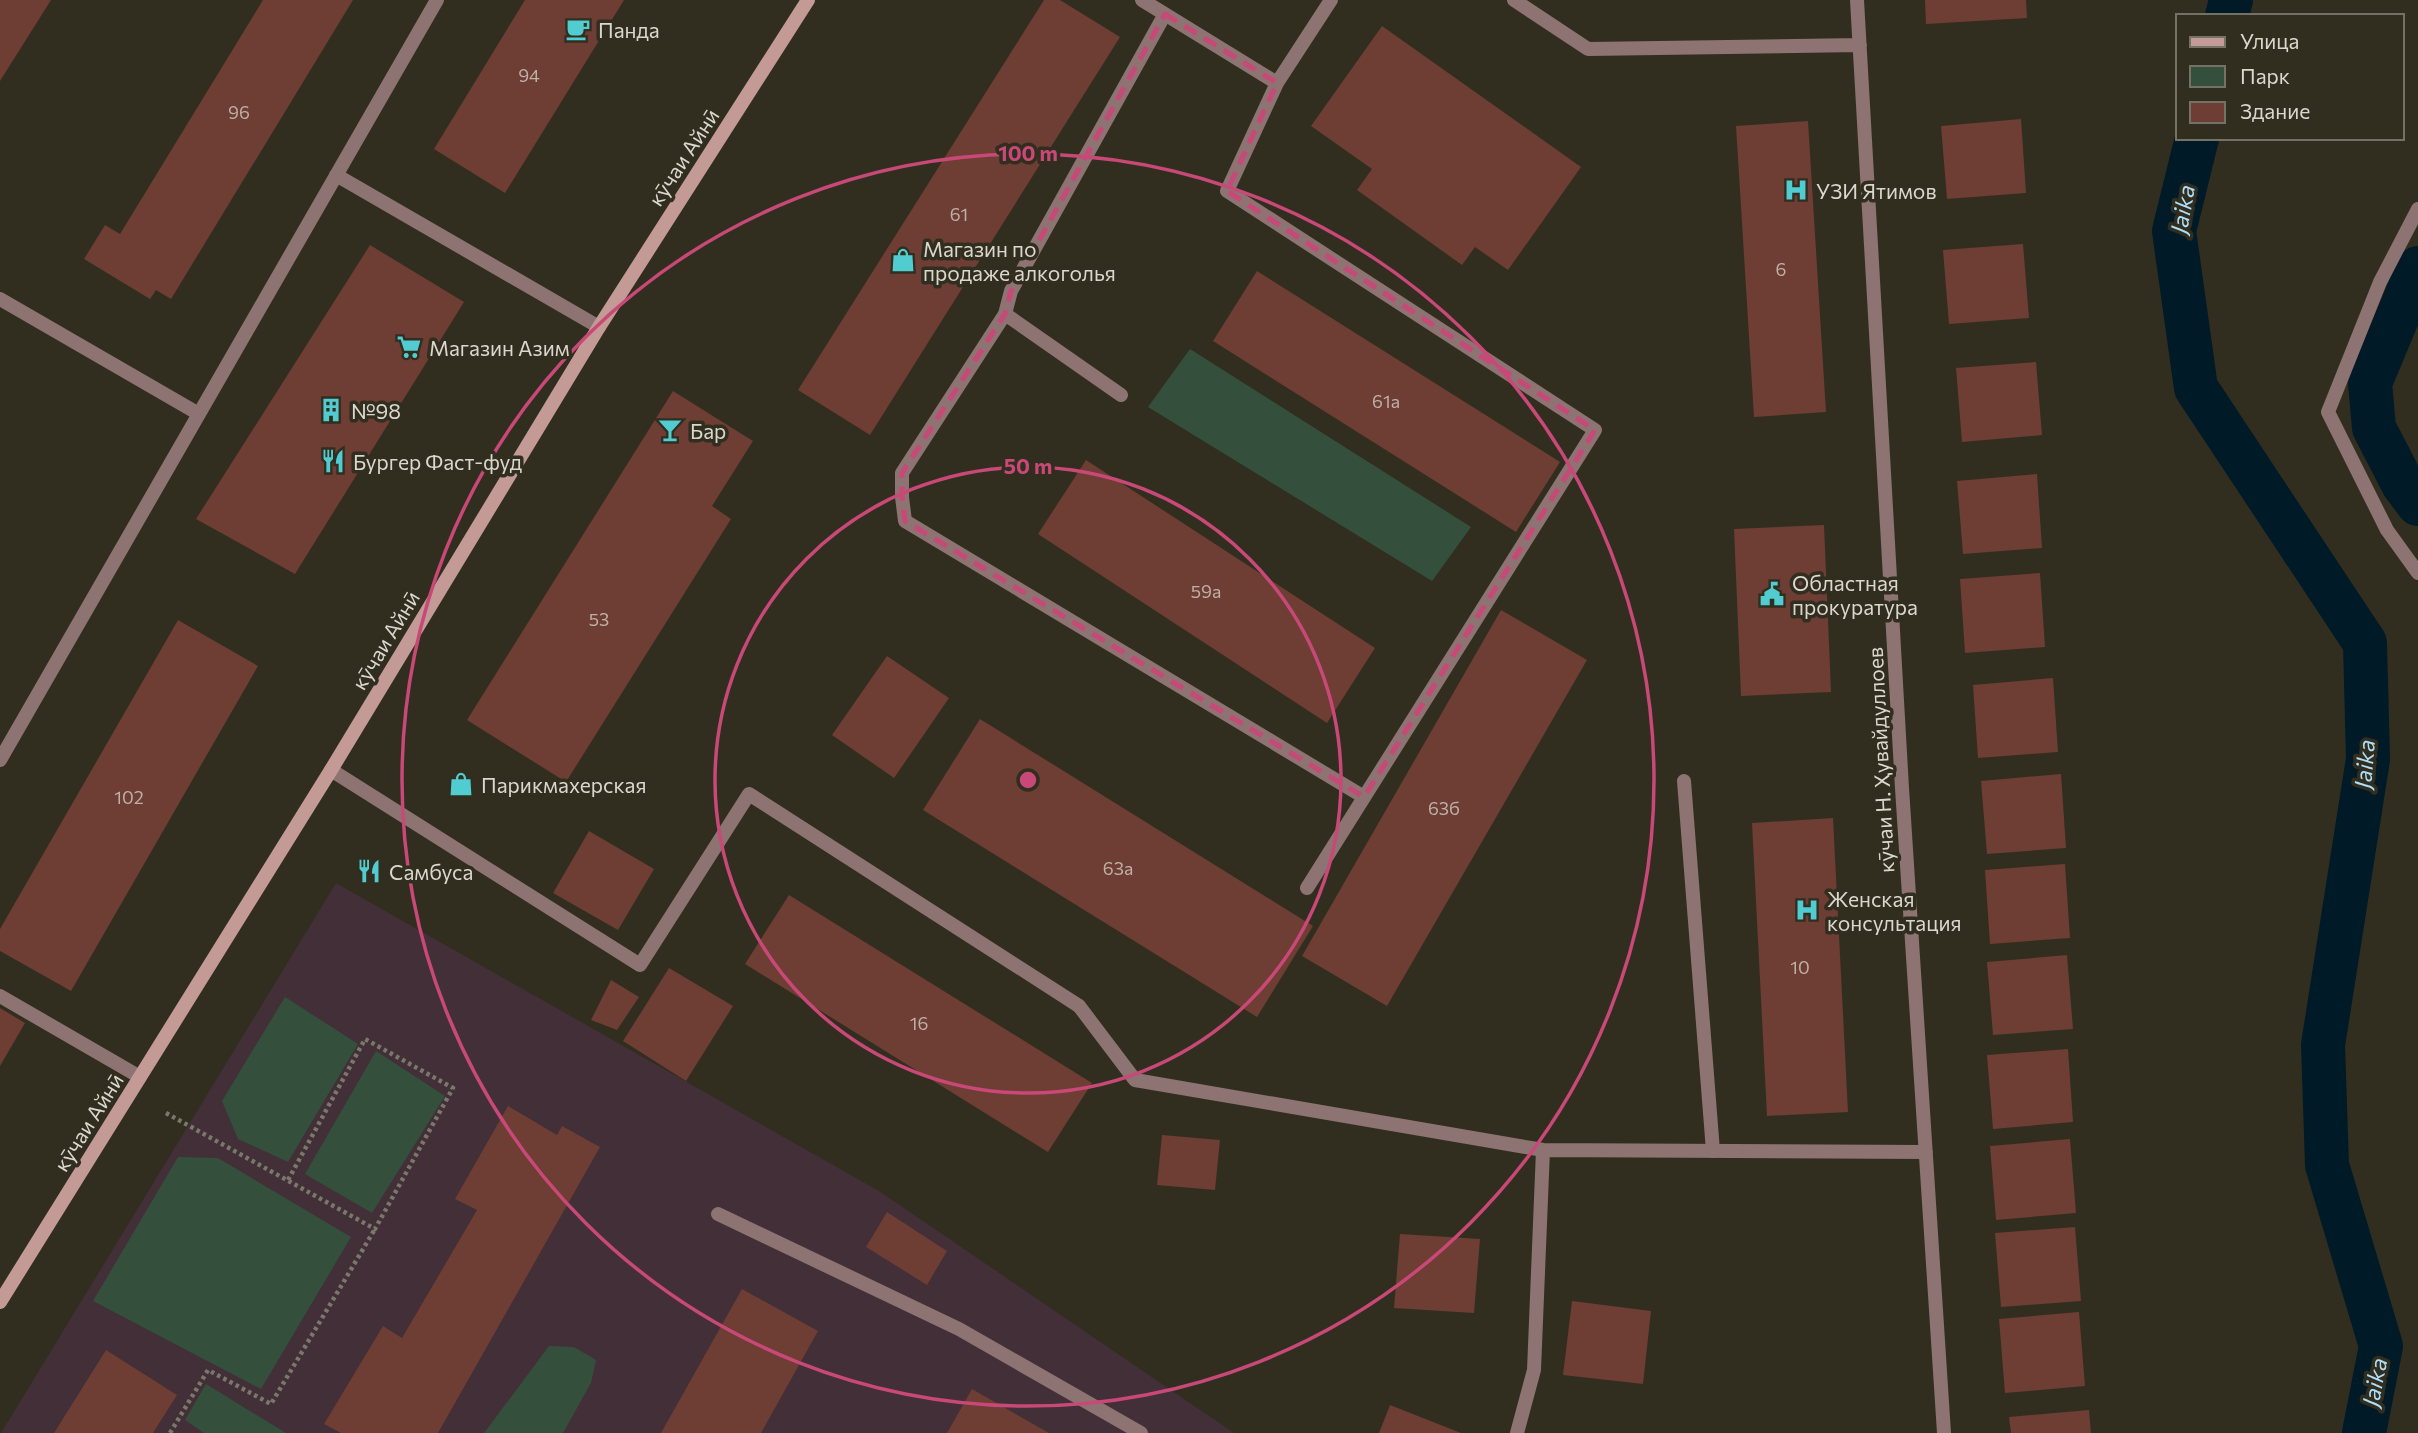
<svg xmlns="http://www.w3.org/2000/svg" width="2418" height="1433" viewBox="0 0 2418 1433" font-family="Commissioner,sans-serif">
  <style>
    .education { fill: #422f37 }
    .green { fill: #34503d }
    .lines { fill: none; stroke-linecap: round; stroke-linejoin: round }
    .canal { stroke: #001a27; stroke-width: 44 }
    .building { fill: #6e3d33 }
    .path { stroke: #7a786c; stroke-width: 4.5; stroke-dasharray: 3.5 3.5; stroke-linecap: butt }
    .lane { stroke: #8d7371; stroke-width: 14 }
    .street { stroke: #8d7371; stroke-width: 14 }
    .secondary { stroke: #c39a96; stroke-width: 14 }
    .marked { fill: none; stroke: #c84878; stroke-width: 5; stroke-dasharray: 14 9; stroke-linejoin: round }
    .ring { fill: none; stroke: #c84878; stroke-width: 3.5 }
    .labels { text-anchor: middle; dominant-baseline: central; stroke-width: 7; stroke-linejoin: round; paint-order: stroke }
    .number-label { font-size: 18px; fill: #beb0a7 }
    .poi-label { font-size: 21px; fill: #d9d7ce; stroke: #312e1f; text-anchor: start }
    .street-label { font-size: 21px; fill: #d9d7ce; stroke: #312e1f }
    .water-label { font-size: 23px; font-style: italic; fill: #aedef8; stroke: #312e1f }
    .centre { fill: #c84878; stroke: #312e1f; stroke-width: 3.5 }
    .ring-label { font-size: 21px; text-anchor: middle; font-weight: bold; fill: #c84878; stroke: #312e1f; stroke-width: 7; stroke-linejoin: round; paint-order: stroke }
  </style>
  <rect width="100%" height="100%" fill="#312e1f"/>
  <path class="education" d="M336,883l543,308 355,242h-1233z"/>
  <path class="green" d="M1190,349l281,178 -39,54 -284,-174z
    M285,997l73,47 -70,118 -50,-23 -16,-38z
    M376,1051l69,45 -73,117 -67,-39z
    M178,1157l40,1 133,79 -90,152 -168,-88z
    M549,1346l25,1 22,13 -5,23 -28,50h-79z
    M206,1384l80,49h-82l-19,-13z"/>
  <g class="lines">
    <path class="canal" d="M2227,16l4,-16
      M2197,138l-23,93 22,157 169,255 3,116 -45,286 4,120 54,181 -17,87
      M2418,268l-48,115 4,45 29,56 15,20"/>
  </g>
  <path class="building" d="M0,0h51l-51,81z
    M263,0h90l-182,299 -15,-9 -6,9 -66,-40 21,-34 15,9z
    M525,0h99l-119,193 -71,-44z
    M1044,0h16l60,37 -250,398 -72,-45z
    M1925,0h101l1,18 -101,6z
    M1382,26l199,141 -73,103 -33,-23 -13,18 -105,-75 15,-21 -61,-43z
    M2021,119l5,74 -79,6 -6,-73z
    M1808,121l18,291 -72,5 -18,-291z
    M2023,244l6,74 -80,6 -6,-74z
    M370,245l94,57 -169,272 -99,-55z
    M1257,271l303,191 -44,70 -303,-191z
    M2036,362l6,73 -80,7 -6,-74z
    M673,391l80,50 -41,65 19,13 -165,263 -99,-62z
    M1086,460l289,188 -48,75 -289,-189z
    M2037,474l5,74 -79,6 -6,-73z
    M1824,525l7,167 -90,4 -7,-167z
    M2040,573l5,74 -80,6 -5,-74z
    M1501,610l86,50 -200,346 -85,-50z
    M178,620l80,46 -187,325 -71,-40v-22z
    M887,656l62,42 -55,80 -62,-43z
    M2053,678l5,74 -80,6 -5,-73z
    M980,719l333,207 -56,91 -334,-207z
    M2061,774l5,74 -79,6 -6,-73z
    M1833,818l15,294 -81,4 -15,-293z
    M589,831l65,38 -36,61 -65,-37z
    M2065,864l5,74 -80,6 -5,-74z
    M789,895l303,188 -44,69 -303,-188z
    M2067,955l6,74 -80,6 -6,-73z
    M669,968l64,38 -47,75 -63,-40z
    M611,980l28,17 -22,33 -26,-10z
    M0,1008l25,15 -25,43z
    M2068,1049l5,73 -80,7 -6,-74z
    M508,1106l49,29 5,-9 38,21 -162,286h-97l-17,-9 59,-98 19,12 75,-128 -22,-11z
    M1162,1135l58,5 -5,50 -58,-5z
    M2070,1139l6,74 -80,7 -6,-74z
    M887,1212l60,39 -20,34 -61,-38z
    M2075,1227l6,74 -80,6 -6,-74z
    M1400,1234l80,5 -6,74 -80,-5z
    M742,1289l76,42 -57,102h-100z
    M1572,1301l79,10 -8,73 -80,-9z
    M2079,1312l6,74 -80,7 -6,-74z
    M106,1350l71,45 -24,38h-99z
    M972,1389l77,44h-102z
    M1390,1405l71,28h-82z
    M2089,1410l2,23h-80l-2,-16z"/>
  <g class="lines">
    <path class="path" d="M166,1113l209,116 78,-141 -88,-49 -78,143
      M170,1433l38,-63 63,34 104,-175"/>
    <path class="lane" d="M331,770l309,195 109,-171 330,212
      M1684,781l29,370
      M718,1214l241,115 182,104"/>
    <path class="street" d="M1142,0l135,83 54,-83
      M1514,0l74,49 272,-4
      M1857,0l45,788 42,645
      M1277,83l-50,108 368,239 -288,458
      M336,175l263,152
      M2418,209l-38,73 -52,130 59,118 31,43
      M0,299l199,115
      M1005,314l-103,159v24l3,24 459,276
      M1121,395l-116,-81 6,-23 154,-277
      M0,760l437,-760
      M0,996l140,81
      M1079,1006l56,74 408,70 383,2
      M1517,1433l17,-63 9,-220"/>
    <path class="secondary" d="M0,1302l331,-532 268,-443 209,-327"/>
  </g>
  <path class="marked" d="M1165,14l112,69 -50,108 368,239 -231,367 -459,-276 -3,-24v-24l103,-159 6,-23z"/>
  <g class="ring">
    <circle cx="1028" cy="780" r="313"/>
    <circle cx="1028" cy="780" r="626"/>
  </g>
  <defs>
    <g id="cafe-bare" transform="scale(1.89)"><path d="M-5.5-4.5H6V0H3Q3 3.5 0 3.5H-2.5Q-5.5 3.5-5.5 0ZM3-3.2v2h1.7v-2ZM-6 4.5H4V6H-6Z" fill="#51ccd1" stroke="#312e1f" stroke-width="2.5" paint-order="stroke"/></g>
    <g id="hospital-bare" transform="scale(1.89)"><path d="M-5-5h3v3.5h4V-5h3V5h-3V1.5h-4V5h-3Z" fill="#51ccd1" stroke="#312e1f" stroke-width="2.5" paint-order="stroke"/></g>
    <g id="shop-bare" transform="scale(1.89)"><path d="M-5-2.5h2.3a2.7 3.5 0 0 1 5.4 0H5L5.5 6h-11ZM-1.5-2.5h3a1.5 2.3 0 0 0-3 0Z" fill="#51ccd1" stroke="#312e1f" stroke-width="2.5" paint-order="stroke"/></g>
    <g id="supermarket-bare" transform="scale(1.89)"><path d="M-6-5.5h2.5l.6 2H6L4.5 2H-2.5L-4.4-4H-6ZM-1.5 3.2a1.3 1.3 0 1 0 .1 0ZM3 3.2a1.3 1.3 0 1 0 .1 0Z" fill="#51ccd1" stroke="#312e1f" stroke-width="2.5" paint-order="stroke"/></g>
    <g id="building-bare" transform="scale(1.89)"><path d="M-4-6H4V6H1V3H-1V6H-4ZM-2.5-4.3h1.7v1.8h-1.7ZM.8-4.3h1.7v1.8H.8ZM-2.5-1h1.7V.8h-1.7ZM.8-1h1.7V.8H.8Z" fill="#51ccd1" stroke="#312e1f" stroke-width="2.5" paint-order="stroke"/></g>
    <g id="bar-bare" transform="scale(1.89)"><path d="M-6-5H6L.8 .8V4.5H3.5V6h-7V4.5H-.8V.8Z" fill="#51ccd1" stroke="#312e1f" stroke-width="2.5" paint-order="stroke"/></g>
    <g id="restaurant-bare" transform="scale(1.89)"><path d="M-5-6h1v4h1v-4h1v4h1v-4h1v5L-1.5 .5V6h-2V.5L-5-1ZM5-6V6H3V1.5H1.5Q1.5-4 5-6Z" fill="#51ccd1" stroke="#312e1f" stroke-width="2.5" paint-order="stroke"/></g>
    <g id="civic-bare" transform="scale(1.89)"><path d="M-.6-6.5H3V-4.5H.6V-3L4-1V1h2V6H-6V1h2V-1L-.6-3ZM-1.2 2.5V6h2.4V2.5Z" fill="#51ccd1" stroke="#312e1f" stroke-width="2.5" paint-order="stroke"/></g>
  </defs>
  <g fill-rule="evenodd">
    <use href="#cafe-bare" x="578" y="29"/>
    <use href="#hospital-bare" x="1796" y="190"/>
    <use href="#shop-bare" x="903" y="260"/>
    <use href="#supermarket-bare" x="409" y="347"/>
    <use href="#building-bare" x="331" y="410"/>
    <use href="#bar-bare" x="670" y="430"/>
    <use href="#restaurant-bare" x="333" y="461"/>
    <use href="#civic-bare" x="1772" y="594"/>
    <use href="#shop-bare" x="461" y="784"/>
    <use href="#restaurant-bare" x="369" y="871"/>
    <use href="#hospital-bare" x="1807" y="910"/>
  </g>
  <g class="labels">
    <g class="number-label">
      <text x="529" y="75">94</text>
      <text x="239" y="112">96</text>
      <text x="959" y="214">61</text>
      <text x="1781" y="269">6</text>
      <text x="1386" y="401">61а</text>
      <text x="1206" y="591">59а</text>
      <text x="599" y="619">53</text>
      <text x="129" y="797">102</text>
      <text x="1444" y="808">63б</text>
      <text x="1118" y="868">63а</text>
      <text x="1800" y="967">10</text>
      <text x="919" y="1023">16</text>
    </g>
    <g class="poi-label">
      <text x="598" y="29">Панда</text>
      <text x="1816" y="190">УЗИ Ятимов</text>
      <text x="923" y="248">Магазин по<tspan x="923" dy="24">продаже алкоголья</tspan></text>
      <text x="429" y="347">Магазин Азим</text>
      <text x="351" y="410">№98</text>
      <text x="690" y="430">Бар</text>
      <text x="353" y="461">Бургер Фаст-фуд</text>
      <text x="1792" y="582">Областная<tspan x="1792" dy="24">прокуратура</tspan></text>
      <text x="481" y="784">Парикмахерская</text>
      <text x="389" y="871">Самбуса</text>
      <text x="1827" y="898">Женская<tspan x="1827" dy="24">консультация</tspan></text>
    </g>
    <g class="street-label">
      <text transform="translate(683 157) rotate(-57)">кӯчаи Айнӣ</text>
      <text transform="translate(385 640) rotate(-59)">кӯчаи Айнӣ</text>
      <text transform="translate(1880 760) rotate(-93)">кӯчаи Н. Ҳувайдуллоев</text>
      <text transform="translate(88 1122) rotate(-58)">кӯчаи Айнӣ</text>
    </g>
    <g class="water-label">
      <text transform="translate(2182 209) rotate(-80)">Jaika</text>
      <text transform="translate(2364 764) rotate(-85)">Jaika</text>
      <text transform="translate(2374 1382) rotate(-79)">Jaika</text>
    </g>
  </g>
  <circle cx="1028" cy="780" r="10" class="centre"/>
  <g class="ring-label">
    <text x="1028" y="161">100 m</text>
    <text x="1028" y="474">50 m</text>
  </g>
  <rect x="2176" y="14" width="228" height="126" fill="#312e1f" stroke="#747265" stroke-width="2"/>
  <rect x="2190" y="37" width="35" height="10" fill="#c39a96" stroke="#747265" stroke-width="2"/>
  <text x="2240" y="49" font-size="21" fill="#d9d7ce">Улица</text>
  <rect x="2190" y="66" width="35" height="21" fill="#34503d" stroke="#747265" stroke-width="2"/>
  <text x="2240" y="84" font-size="21" fill="#d9d7ce">Парк</text>
  <rect x="2190" y="102" width="35" height="21" fill="#6e3d33" stroke="#747265" stroke-width="2"/>
  <text x="2240" y="119" font-size="21" fill="#d9d7ce">Здание</text>
</svg>
